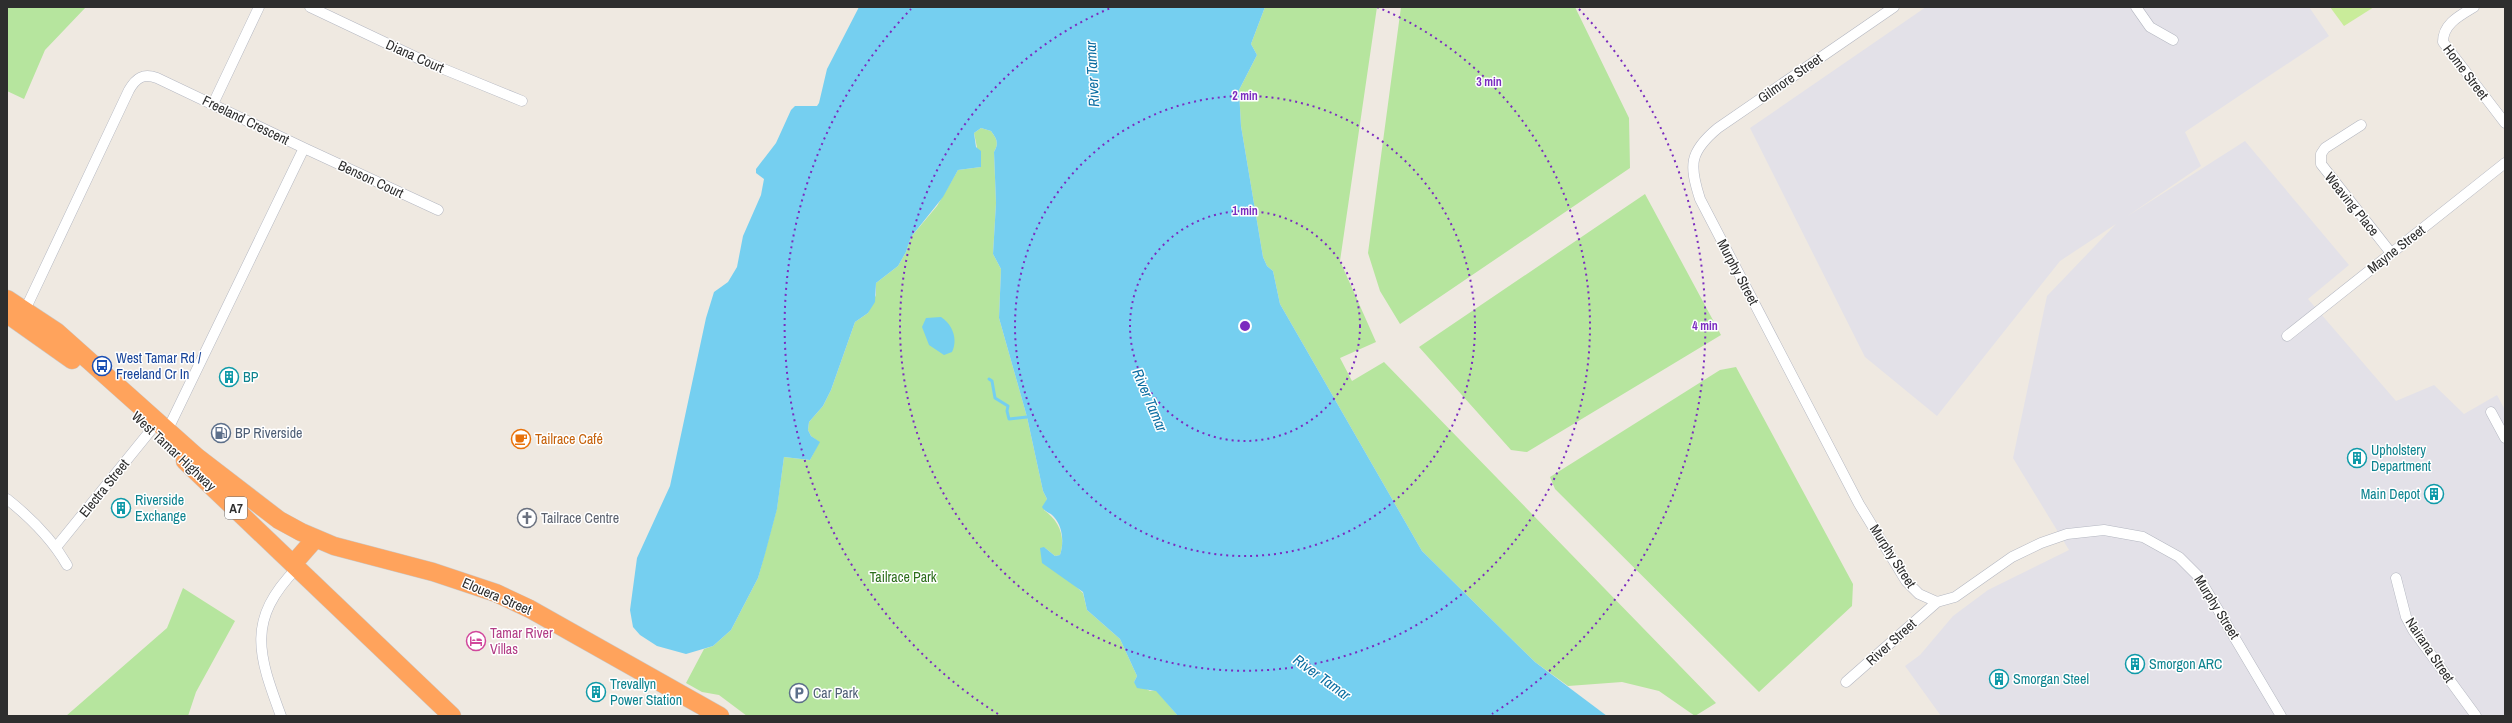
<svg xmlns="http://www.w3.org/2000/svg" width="2512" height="723" viewBox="0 0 2512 723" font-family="'Archivo Narrow',sans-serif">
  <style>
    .industrial { fill: #e3e1e8 }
    .green { fill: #b6e59e }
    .pitch { fill: #c9ec9a }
    .water { fill: #75cff0 }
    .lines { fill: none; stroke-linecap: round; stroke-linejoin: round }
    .stream { stroke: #75cff0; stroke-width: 3 }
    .street-casing { stroke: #b4b7c1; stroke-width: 11 }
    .highway-casing { stroke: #c9c9c9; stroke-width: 19 }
    .street { stroke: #fff; stroke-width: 10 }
    .highway { stroke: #ffa35c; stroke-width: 18 }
    .ring { fill: none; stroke: #7b2cbf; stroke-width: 2; stroke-dasharray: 2 4 }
    .labels { text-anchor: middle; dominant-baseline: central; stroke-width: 3; stroke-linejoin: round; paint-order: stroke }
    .shield { fill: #fff; stroke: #6d6d6d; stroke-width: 1 }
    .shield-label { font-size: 13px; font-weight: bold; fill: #2e2e2e }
    .street-label { font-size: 14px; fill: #2e2e2e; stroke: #fff }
    .transit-label { font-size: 14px; fill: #164399; stroke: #fff; text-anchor: start }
    .culture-label { font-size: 14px; fill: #0d838f; stroke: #fff; text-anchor: start }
    .service-label { font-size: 14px; fill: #4e5e75; stroke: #fff; text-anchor: start }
    .food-label { font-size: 14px; fill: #c56008; stroke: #fff; text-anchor: start }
    .worship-label { font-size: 14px; fill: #5b616d; stroke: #fff; text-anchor: start }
    .park-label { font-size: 14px; fill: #2c6e1b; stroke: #fff }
    .hotel-label { font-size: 14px; fill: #b23c85; stroke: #fff; text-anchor: start }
    .water-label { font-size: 15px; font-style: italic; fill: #0d6fa3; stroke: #fff }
    .centre { fill: #7b2cbf; stroke: #fff; stroke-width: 2 }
    .ring-label { font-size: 12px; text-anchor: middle; font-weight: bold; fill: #7b2cbf; stroke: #fff; stroke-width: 3; stroke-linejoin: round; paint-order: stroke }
  </style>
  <rect width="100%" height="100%" fill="#efe9e1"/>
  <path class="industrial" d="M1926,7h383l20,29 -144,96 16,34 -75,51 119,-76 104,124 -41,34 88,102 38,-16 30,29 33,-19 8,15v306h-564l-36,-50 15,-11 33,-39 35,-26 81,-40 -56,-92 34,-162 69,-72 -56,37 -123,155 -72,-59 -115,-229z"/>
  <path class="green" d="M7,7h79l-41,43 -21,49 -17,-8z
    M1265,7h112l-37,254 36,81 -36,16 12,23 32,-19 332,341 -21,13 -36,-25 -37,-9 -54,4 -33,-24 -113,-111 -142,-247 -7,-33 -6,-5 -4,-9 -22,-131 -2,-36 18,-35 -6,-11z
    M1401,7h174l54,111 1,50 -230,156 -20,-33 -12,-38z
    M981,128l10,3c6,8 8,12 3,21l2,51 -3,51 8,15 -2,49 28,99 16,74 4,8 -3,11c15,11 22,26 16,45l-5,1 -11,-9 26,34 13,12 4,17 33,29 17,37 -3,6 16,9 6,-1 22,26h-431l-28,-21 -17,-3 -16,-9 18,-34 9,-3 18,-16 27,-52 19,-70 7,-51 26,3 9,-18 -8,-6 -3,-6 1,-8 14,-16 8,-16 24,-68 13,-9 8,-18v-12l22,-17 8,-14 5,-15 26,-31 21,-36 23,-3 -7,-34z
    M1645,194l76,141 -194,117 -16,-2 -92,-103z
    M1736,367l117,217 -1,22 -93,86 -204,-203 -5,-12 170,-107z
    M183,588l52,33 -39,71 -8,24h-122l101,-88z"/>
  <path class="pitch" d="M2330,7h44l-30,19z"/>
  <path class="water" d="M859,7h406l-14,37 6,11 -18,35 2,36 22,131 4,9 6,5 7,33 142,247 113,111 72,54h-429l-22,-25 -19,-3 -3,-6 3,-6 -17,-37 -33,-29 -4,-18 -41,-29 -2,-15 4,-1 11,9 5,-1c4,-12 3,-28 -6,-38 -3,-4 -9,-5 -12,-10l5,-8 -4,-8 -16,-74 -28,-99 2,-49 -8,-15 3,-51 -2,-51c5,-9 3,-13 -3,-21l-10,-3 -7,5 2,14 5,4v16l-23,3 -15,27 -32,40 -5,15 -8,14 -22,17 -1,19 -7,11 -13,9 -24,68 -8,16 -14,16 -1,8 3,6 9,6 -10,18 -26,-3 -7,52 -12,45 -7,24 -27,52 -18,16 -27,8 -29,-8 -17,-11 -7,-8 -3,-17 7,-52 33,-72 36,-168 8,-26 14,-10 9,-15 6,-31 18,-41 3,-16 -8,-6v-4l20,-26 15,-33 4,-4h22l2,-3 8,-34z
    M941,317c12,8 17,22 11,35l-8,3 -15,-10 -7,-18 4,-9z"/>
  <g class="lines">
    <path class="stream" d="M989,379l3,2 3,17 13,8 -1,5 2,8 18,-2"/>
    <g class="street-casing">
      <path id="street" d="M310,7l114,54 98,40
        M1894,7l-176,121c-29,24 -29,37 -18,71l159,305 47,77 13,13 18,8 18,-5 57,-40 29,-14 26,-9 37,-4 39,7 36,20 19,19 83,140
        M2136,7l14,20 23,13
        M2474,7c-15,9 -31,17 -31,35l62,81
        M213,104l46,-97
        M2361,125l-36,23 -4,6v10l70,89
        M304,148l134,62
        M25,310l104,-220c7,-12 14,-17 28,-12l147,70 -136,281
        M2287,336l218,-173
        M2491,412l14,26
        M7,499c24,19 45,40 60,66
        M57,546l94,-116
        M2396,578l10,39 7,13 63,86
        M1846,682l91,-80
        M281,716c-23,-62 -35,-96 16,-148"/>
    </g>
    <g class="highway-casing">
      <path id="highway" d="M7,299l50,33 140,125 82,63 22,12 33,14 99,26 63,21 34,16 190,107
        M7,314l65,46
        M185,461l267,255
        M293,564l22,-25"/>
    </g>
    <use href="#street" class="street"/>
    <use href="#highway" class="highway"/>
  </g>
  <g class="ring">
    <circle cx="1245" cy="326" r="115"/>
    <circle cx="1245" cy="326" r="230"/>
    <path d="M1377 7A345 345 0 1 1 1113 7"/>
    <path d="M998 714A460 460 0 0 1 911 9M1579 9A460 460 0 0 1 1492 714"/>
  </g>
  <defs>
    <g id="bus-ring" transform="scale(1)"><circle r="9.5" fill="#fff" stroke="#1a4fb4" stroke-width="1.5"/><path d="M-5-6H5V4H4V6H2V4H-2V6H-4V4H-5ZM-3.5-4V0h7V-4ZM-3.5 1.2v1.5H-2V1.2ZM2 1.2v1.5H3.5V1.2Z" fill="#1a4fb4"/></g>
    <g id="building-ring" transform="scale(1)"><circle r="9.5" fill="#fff" stroke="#0f9aa8" stroke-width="1.5"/><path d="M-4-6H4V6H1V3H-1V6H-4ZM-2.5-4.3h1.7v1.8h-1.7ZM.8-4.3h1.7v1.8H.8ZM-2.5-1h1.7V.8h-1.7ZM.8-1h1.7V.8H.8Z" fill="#0f9aa8"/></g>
    <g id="fuel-ring" transform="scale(1)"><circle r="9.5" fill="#fff" stroke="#5c6f8a" stroke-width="1.5"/><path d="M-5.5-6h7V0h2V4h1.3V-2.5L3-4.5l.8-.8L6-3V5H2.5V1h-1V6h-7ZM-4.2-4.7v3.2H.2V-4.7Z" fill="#5c6f8a"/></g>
    <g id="cafe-ring" transform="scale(1)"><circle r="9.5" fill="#fff" stroke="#e8710a" stroke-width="1.5"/><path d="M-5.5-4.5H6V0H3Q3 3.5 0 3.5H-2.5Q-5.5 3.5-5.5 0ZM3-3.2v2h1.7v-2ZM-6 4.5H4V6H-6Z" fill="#e8710a"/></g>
    <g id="church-ring" transform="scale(1)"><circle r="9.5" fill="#fff" stroke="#6b7280" stroke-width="1.5"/><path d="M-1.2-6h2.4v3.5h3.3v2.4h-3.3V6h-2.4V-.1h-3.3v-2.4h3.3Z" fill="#6b7280"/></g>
    <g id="hotel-ring" transform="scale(1)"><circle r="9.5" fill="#fff" stroke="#d1479c" stroke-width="1.5"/><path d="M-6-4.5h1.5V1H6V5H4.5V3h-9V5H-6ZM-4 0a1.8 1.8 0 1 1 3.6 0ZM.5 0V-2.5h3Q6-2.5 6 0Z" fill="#d1479c"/></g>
    <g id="parking-ring" transform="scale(1)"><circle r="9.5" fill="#fff" stroke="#5c6f8a" stroke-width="1.5"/><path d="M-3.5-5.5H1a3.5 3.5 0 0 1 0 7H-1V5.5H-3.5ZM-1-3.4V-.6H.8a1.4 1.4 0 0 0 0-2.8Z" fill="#5c6f8a"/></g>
  </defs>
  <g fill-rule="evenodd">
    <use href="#bus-ring" x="102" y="366"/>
    <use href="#building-ring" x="229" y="377"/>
    <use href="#fuel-ring" x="221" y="433"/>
    <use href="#cafe-ring" x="521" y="439"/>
    <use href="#building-ring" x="2357" y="458"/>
    <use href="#building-ring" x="2434" y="494"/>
    <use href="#building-ring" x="121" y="508"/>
    <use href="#church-ring" x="527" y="518"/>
    <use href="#hotel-ring" x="476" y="641"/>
    <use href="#building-ring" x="2135" y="664"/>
    <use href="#building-ring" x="1999" y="679"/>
    <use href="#building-ring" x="596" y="692"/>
    <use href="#parking-ring" x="799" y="693"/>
  </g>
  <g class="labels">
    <rect class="shield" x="225" y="497" width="22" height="22" rx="3"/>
    <g class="shield-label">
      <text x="236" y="508">A7</text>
    </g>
    <g class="street-label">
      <text transform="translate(415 56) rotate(24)">Diana Court</text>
      <text transform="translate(2466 72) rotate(53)">Home Street</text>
      <text transform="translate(1790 78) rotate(-35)">Gilmore Street</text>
      <text transform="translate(246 120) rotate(26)">Freeland Crescent</text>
      <text transform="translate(371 179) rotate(25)">Benson Court</text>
      <text transform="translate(2352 204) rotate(51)">Weaving Place</text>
      <text transform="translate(2396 249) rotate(-38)">Mayne Street</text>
      <text transform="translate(1738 272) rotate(62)">Murphy Street</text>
      <text transform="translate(174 451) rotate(43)">West Tamar Highway</text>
      <text transform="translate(104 488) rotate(-51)">Electra Street</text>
      <text transform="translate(1893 556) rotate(57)">Murphy Street</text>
      <text transform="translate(497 596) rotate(23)">Elouera Street</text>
      <text transform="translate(2217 607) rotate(58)">Murphy Street</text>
      <text transform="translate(1891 642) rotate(-42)">River Street</text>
      <text transform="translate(2430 650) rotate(56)">Nairana Street</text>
    </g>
    <g class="transit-label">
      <text x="116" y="358">West Tamar Rd /<tspan x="116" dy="16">Freeland Cr In</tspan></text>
    </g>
    <g class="culture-label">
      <text x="243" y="377">BP</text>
      <text x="2371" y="450">Upholstery<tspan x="2371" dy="16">Department</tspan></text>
      <text x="2420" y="494" text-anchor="end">Main Depot</text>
      <text x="135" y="500">Riverside<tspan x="135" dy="16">Exchange</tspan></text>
      <text x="2149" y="664">Smorgon ARC</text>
      <text x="2013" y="679">Smorgan Steel</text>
      <text x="610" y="684">Trevallyn<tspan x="610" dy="16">Power Station</tspan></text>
    </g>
    <g class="service-label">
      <text x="235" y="433">BP Riverside</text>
      <text x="813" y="693">Car Park</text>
    </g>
    <g class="food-label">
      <text x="535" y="439">Tailrace Café</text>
    </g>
    <g class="worship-label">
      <text x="541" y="518">Tailrace Centre</text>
    </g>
    <g class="park-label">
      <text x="903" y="577">Tailrace Park</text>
    </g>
    <g class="hotel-label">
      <text x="490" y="633">Tamar River<tspan x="490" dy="16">Villas</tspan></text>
    </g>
    <g class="water-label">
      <text transform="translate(1092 74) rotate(-93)">River Tamar</text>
      <text transform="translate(1150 400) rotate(67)">River Tamar</text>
      <text transform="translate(1322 677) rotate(36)">River Tamar</text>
    </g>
  </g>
  <circle cx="1245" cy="326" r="6" class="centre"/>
  <g class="ring-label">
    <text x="1489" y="86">3 min</text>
    <text x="1245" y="100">2 min</text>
    <text x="1245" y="215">1 min</text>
    <text x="1705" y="330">4 min</text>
  </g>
  <rect width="2512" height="723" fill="none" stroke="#2e2e2e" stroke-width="16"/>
</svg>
